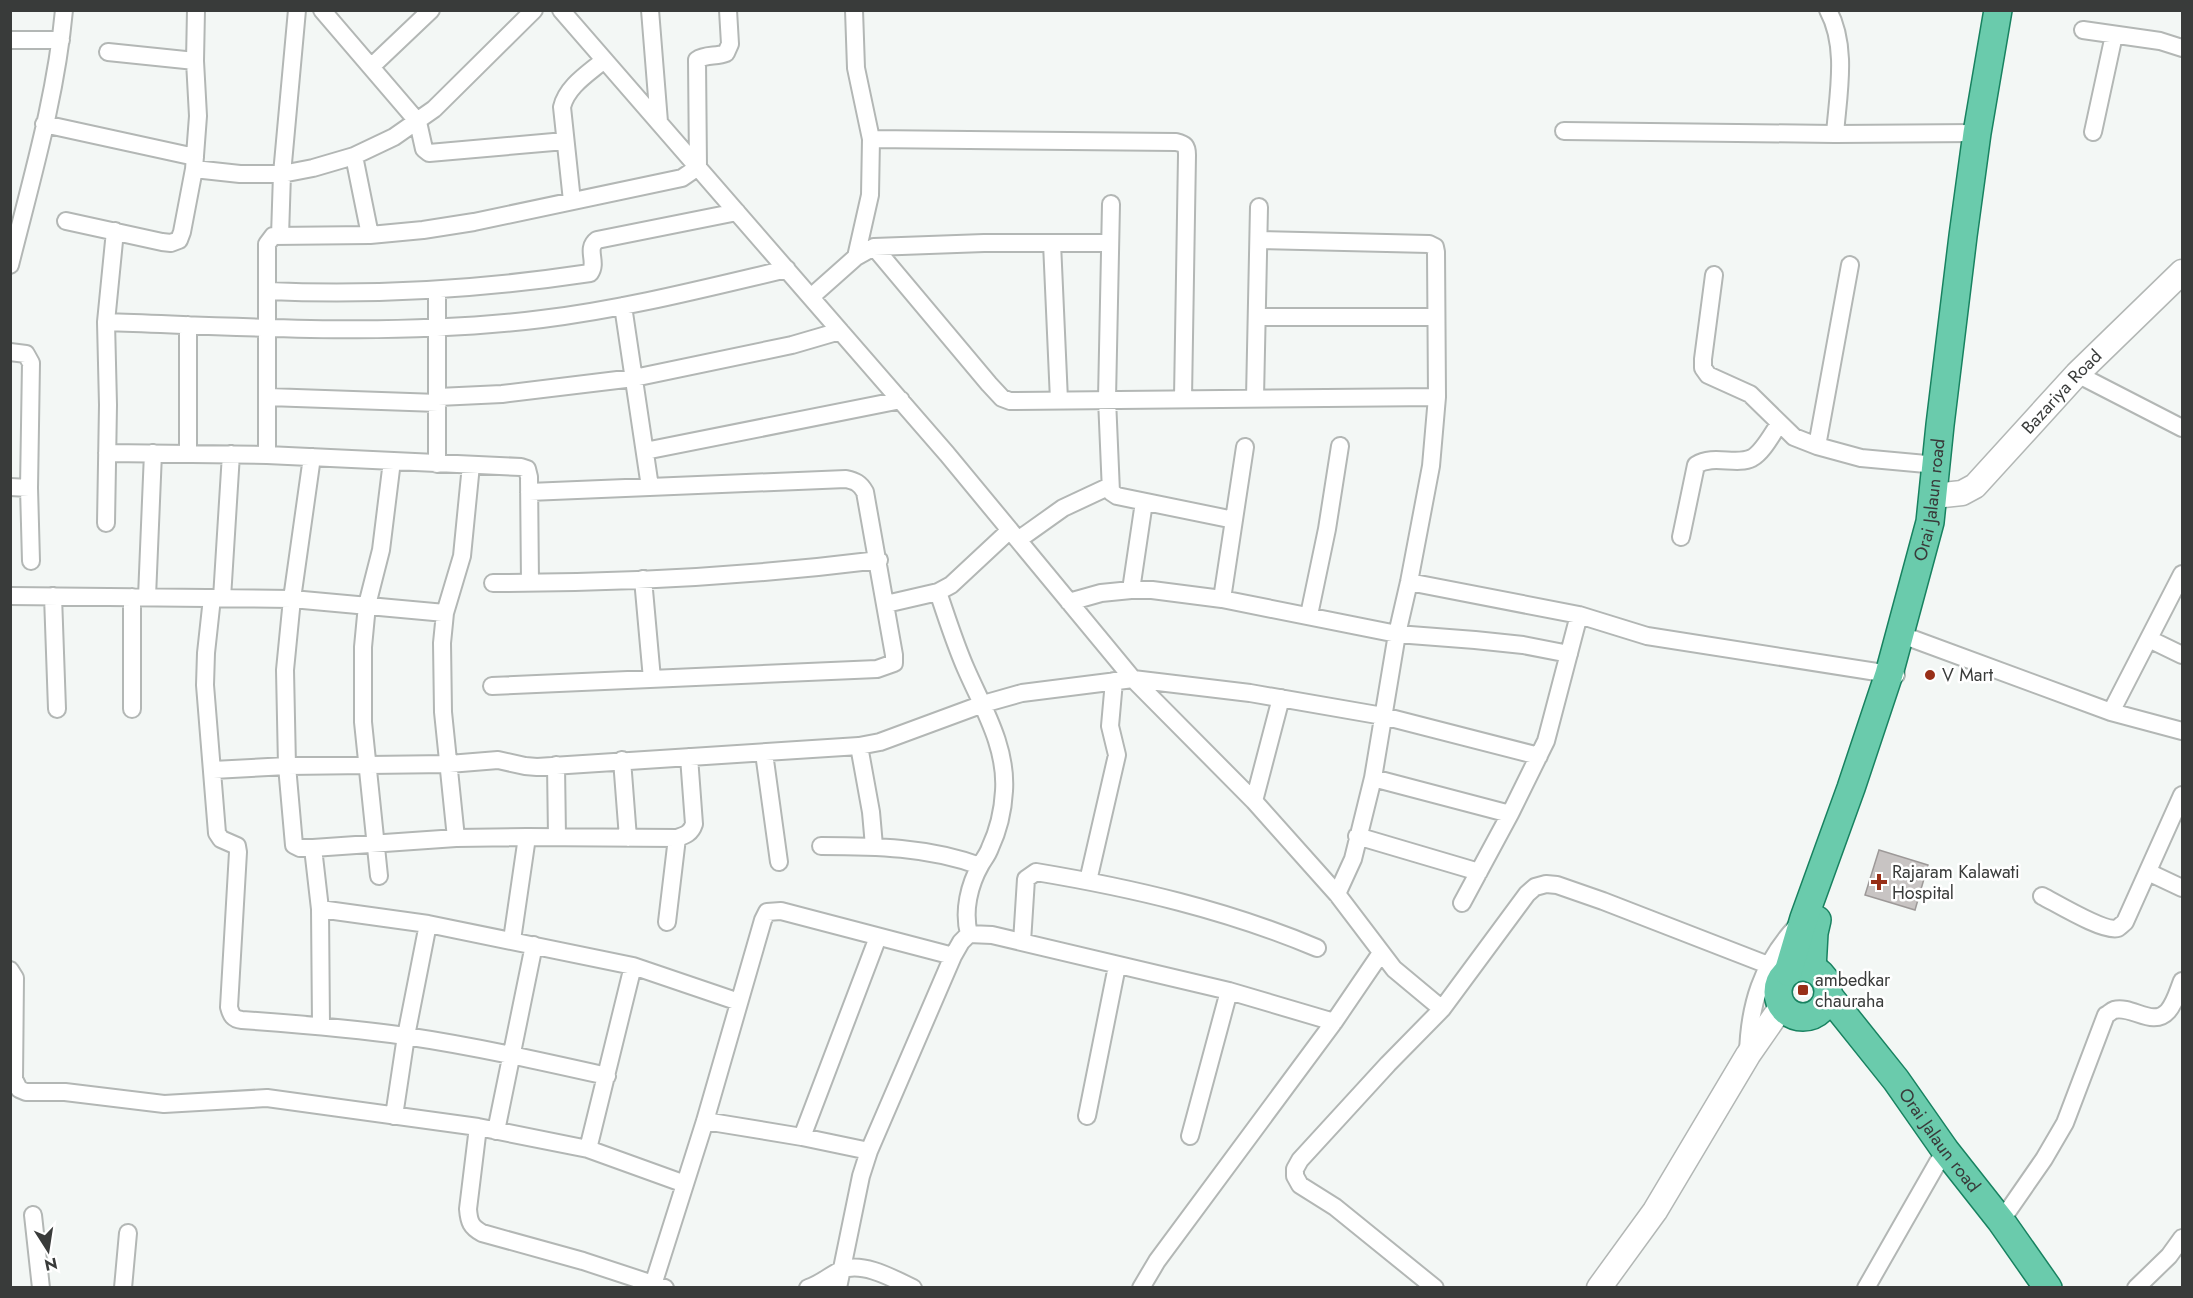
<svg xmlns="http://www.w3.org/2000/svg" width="2193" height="1298" viewBox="0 0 2193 1298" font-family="Jost,sans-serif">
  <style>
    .building { fill: #c8c4c3; stroke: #9d9998; stroke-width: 1.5 }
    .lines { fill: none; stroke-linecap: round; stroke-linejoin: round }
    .street-casing { stroke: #b3b7b5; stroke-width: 20 }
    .secondary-casing { stroke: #b3b7b5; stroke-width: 27 }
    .primary-casing { stroke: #188260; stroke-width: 30 }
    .street { stroke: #fff; stroke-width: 16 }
    .secondary { stroke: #fff; stroke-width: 24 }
    .primary { stroke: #6acbac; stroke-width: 27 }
    .poi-dot { fill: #982f17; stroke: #fff; stroke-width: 2 }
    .labels { text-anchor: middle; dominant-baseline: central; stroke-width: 5; stroke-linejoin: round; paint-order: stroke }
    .street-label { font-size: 18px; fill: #393b3a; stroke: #fff }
    .poi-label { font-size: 18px; fill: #393b3a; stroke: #fff; text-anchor: start }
  </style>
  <rect width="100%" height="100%" fill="#f3f7f5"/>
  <path class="building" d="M1879,850l49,15 -13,45 -50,-15z"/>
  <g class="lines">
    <g class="street-casing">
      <path id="street" d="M322,10l96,112 6,27 5,4 136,-12
        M561,10l386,444 186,225 121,122 83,93 57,75 48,40
        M650,10l9,112
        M854,10l2,58 15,71 -1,56 -14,62
        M1828,10c20,37 10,84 7,124
        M2083,30l77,11 22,7
        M10,40h51
        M108,52l87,9
        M371,67l60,-57
        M44,124l151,33
        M1564,131l271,3 142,-1
        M2093,132l21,-97
        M871,139l305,3c9,2 11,4 11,13l-4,243
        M354,156l16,79
        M194,169l46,5h42l31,-6 41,-12 40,-19 40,-28 100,-99
        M572,201l-10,-94c5,-21 27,-34 42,-47
        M1111,204l-4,195 4,93 6,4 117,24
        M66,221l96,21 9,1 8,-3 3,-8 12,-63 4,-53 -3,-55 1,-51
        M280,236l2,-62 15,-164
        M1260,240l169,4 6,3 1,5 1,145 -6,69 -22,116 -12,52 -24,144 -20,81 -16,35
        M1052,243l7,157
        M874,247l115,137 13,14 8,3 427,-4
        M10,265c21,-84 46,-168 54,-255
        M1714,275l-11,84v9l5,7 42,19 44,43 23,9 44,12 76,7
        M268,291c108,5 215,-2 322,-18 8,-11 -5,-24 7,-33l140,-28
        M811,297l45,-40 18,-10 110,-4h126
        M623,306l27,181
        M1258,317h178
        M106,322c145,5 291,15 436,-3 82,-10 164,-31 245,-50
        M10,352l16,2 5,9 -2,125 2,73
        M2077,374l105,54
        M268,397l170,6
        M438,397l64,-3 132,-16 158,-33 48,-14
        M1255,398l4,-191
        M1817,446l33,-181
        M645,451l256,-51
        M107,453l160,2 254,12 6,2 2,8 1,106
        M188,453v-128
        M267,455v-211l6,-8 97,-1 53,-5 51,-8 208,-44 16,-11 -1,-107c8,-6 20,-3 29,-7l4,-9 -2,-34
        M312,457l-20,142 -7,71 2,96 7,79 6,3h13l143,-10 71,-1
        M437,464v-174
        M10,487l19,1
        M106,523l2,-118 -2,-83 9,-91
        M1681,537l15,-72c18,-11 40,1 56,-7 11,-6 20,-24 27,-34
        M1018,540l45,-32 47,-22
        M643,579l9,100
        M1409,582l170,33 68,21 249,39
        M493,583c128,0 258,-7 386,-23
        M1131,590l13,-88
        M938,592c9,26 17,52 28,77 17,39 41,78 38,122 -1,19 -6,40 -14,57 -2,6 -6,11 -9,16 -12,21 -18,47 -12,70
        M10,596l282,3 153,14
        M53,596l4,113
        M132,597v112
        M147,597l6,-144
        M212,598l-6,55 -1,32 12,148 4,6 16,7 1,6 -9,155c2,8 4,12 13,13 55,4 109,8 163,16 68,10 135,25 202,40
        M222,598l9,-144
        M1222,599l23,-152
        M1069,602l32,-9 30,-3h21l70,9 175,35 78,6 48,5 46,9
        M886,604l52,-12 13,-7 59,-55
        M1309,615l18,-86 13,-83
        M1913,639l198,73 71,19
        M2149,639l33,16
        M492,686l385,-17 17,-6v-8l-29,-163c-5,-9 -10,-11 -19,-13l-317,13
        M2111,712l71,-138
        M859,746l12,66 3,34
        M764,753l15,109
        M622,760l6,78
        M556,765l1,72
        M213,770l74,-4 162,-2 49,-4 27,6 12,1 322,-21 21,-4 103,-38 39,-11 111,-14 117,14 133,23 156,40
        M1373,778l137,36
        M1254,801l27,-103
        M1357,836l122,36
        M456,838l-13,-126 -1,-69 3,-30 17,-57 9,-91
        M821,846c53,0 108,1 159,20
        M313,848l7,61 1,116
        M2148,872l34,16
        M379,876l-16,-154v-75l4,-42 14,-55 11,-89
        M1088,881l29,-126 -7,-29 4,-45
        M2042,896c14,7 63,37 76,32 1,-1 6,-5 7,-6l57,-127
        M1462,903l48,-89 36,-73 33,-126
        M320,909l108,15 205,42 106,36
        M667,922l10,-84
        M512,940l15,-103 150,1c9,-3 14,-5 17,-14l-5,-67
        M1022,942l4,-63 10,-7c96,16 191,38 281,76
        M10,970l5,8 -1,101 5,10 7,3h39l99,12 103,-6 211,29 110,22 97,35
        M1748,1055c1,-50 14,-90 47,-127
        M394,1116l12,-80 22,-112
        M1087,1116l30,-150
        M705,1121l97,16 67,14
        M478,1127l-10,82c1,13 3,18 14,24l101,28 82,27
        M496,1131l38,-186
        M1190,1136l39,-145
        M802,1137l76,-200
        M588,1149l45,-183
        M33,1215l8,73
        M2001,1221l43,-62 21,-36 41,-108c3,-1 5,-4 8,-5 18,-5 39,18 54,1 7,-8 10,-20 14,-30
        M123,1288l5,-55
        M652,1288l53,-167 58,-201 4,-8 14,-1 172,45
        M808,1288c13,-4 22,-13 33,-18 22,-9 53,9 72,18
        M838,1288l23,-112 8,-25 84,-195 8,-14 8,-8 23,1 237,56 105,31
        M1141,1288l16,-27 177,-239 47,-69
        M1435,1288l-100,-81 -35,-22 -5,-9v-7l5,-9 88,-96 54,-55 85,-115 8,-7 11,-3 11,1 46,16 165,64
        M1866,1288l72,-126
        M2136,1288l33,-32 13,-18"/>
    </g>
    <g class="secondary-casing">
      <g id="secondary">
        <path id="s1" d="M1934,496l28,-3 13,-7 102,-112 105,-102"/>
        <path d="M1599,1288l56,-77 93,-156 34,-49"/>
      </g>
    </g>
    <g class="primary-casing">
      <g id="primary">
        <circle cx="1803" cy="992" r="25"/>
        <path d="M1812,969l2,-36 3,-13"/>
        <path id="s2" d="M1788,972l16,-54 47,-130 38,-114 41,-152 10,-97 23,-189 14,-103 21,-123"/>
        <path id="s3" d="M1828,995l68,85 49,70 56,71 47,67"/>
      </g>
    </g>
    <use href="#street" class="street"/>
    <use href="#secondary" class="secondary"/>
    <use href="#primary" class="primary"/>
  </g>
  <g class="poi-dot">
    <circle cx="1930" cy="675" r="6"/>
    <path d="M1876 873h6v6h6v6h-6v6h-6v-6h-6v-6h6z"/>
    <rect x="1797" y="984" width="12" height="12" rx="3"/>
  </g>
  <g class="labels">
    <g class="street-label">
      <text stroke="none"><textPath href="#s1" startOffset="171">Bazariya Road</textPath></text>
      <text stroke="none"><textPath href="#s2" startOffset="494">Orai Jalaun road</textPath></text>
      <text stroke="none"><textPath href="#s3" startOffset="183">Orai Jalaun road</textPath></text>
    </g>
    <g class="poi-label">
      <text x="1942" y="675">V Mart</text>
      <text x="1892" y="872">Rajaram Kalawati<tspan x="1892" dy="21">Hospital</tspan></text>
      <text x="1815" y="980">ambedkar<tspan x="1815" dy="21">chauraha</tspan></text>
    </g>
  </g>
  <rect width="2193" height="1298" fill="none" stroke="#393b3a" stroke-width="24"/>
  <g transform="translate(48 1250) rotate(168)" stroke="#ffffff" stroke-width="4.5" paint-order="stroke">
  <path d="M0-4.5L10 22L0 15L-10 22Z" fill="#393b3a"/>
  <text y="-9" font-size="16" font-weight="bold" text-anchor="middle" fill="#393b3a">N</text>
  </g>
</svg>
